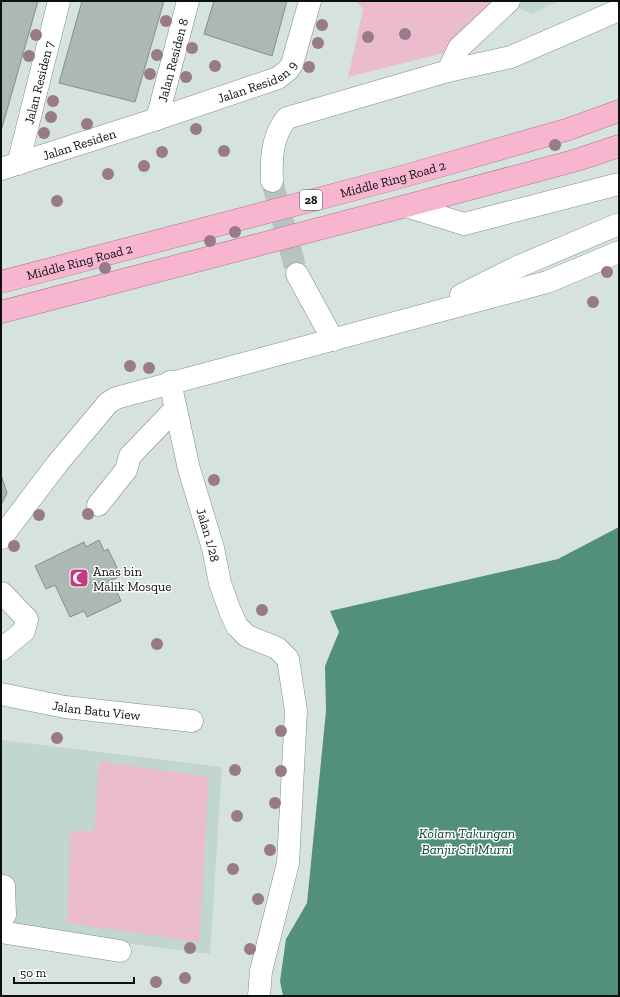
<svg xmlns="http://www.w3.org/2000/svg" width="620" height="997" viewBox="0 0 620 997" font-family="'Zilla Slab',serif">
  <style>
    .built { fill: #c1d6ce }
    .green { fill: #ebbccd }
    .water { fill: #53907b }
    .building { fill: #acb8b3; stroke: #838f8a }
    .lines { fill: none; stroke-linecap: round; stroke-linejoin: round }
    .minor-tunnel { stroke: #b8c3be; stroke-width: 22; stroke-dasharray: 22 11; stroke-linecap: butt }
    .minor-casing { stroke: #808c87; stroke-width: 23 }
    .highway-casing { stroke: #a57b8b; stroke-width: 23 }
    .minor { stroke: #fff; stroke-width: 22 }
    .highway { stroke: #f8b5cf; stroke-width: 22 }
    .tree { fill: #997a89 }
    .labels { text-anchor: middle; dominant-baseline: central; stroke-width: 3; stroke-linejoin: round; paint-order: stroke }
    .shield { fill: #fff; stroke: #555856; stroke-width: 1 }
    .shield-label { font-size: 12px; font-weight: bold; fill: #0c100e }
    .street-label { font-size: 13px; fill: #0c100e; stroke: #fff }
    .poi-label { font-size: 13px; fill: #0c100e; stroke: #fff; text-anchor: start }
    .water-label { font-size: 14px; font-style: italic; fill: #0b4232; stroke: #fff }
  </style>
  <rect width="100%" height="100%" fill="#d6e3dd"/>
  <path class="built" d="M524,1h35l-28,13 -13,-7z
    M1,740l221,27 -12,187 -209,-27z"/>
  <path class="green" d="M356,1h162l-38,43 -132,33 15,-68z
    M99,761l110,16 -10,165 -132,-19 4,-92h23z"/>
  <path class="water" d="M619,527v469h-336l-3,-15 6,-42 21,-36 19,-192 -1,-45 14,-34 -9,-21 228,-52z"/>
  <path class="building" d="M1,1h37l-37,130z
    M82,1h82l-29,101 -76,-19z
    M214,1h73l-15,55 -68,-22z
    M1,475l6,18 -6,12z
    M99,540l5,11 4,-2 13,27 -9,4 9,21 -34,16 -3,-6 -14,6 -15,-32 -9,4 -11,-23 49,-24 2,5z"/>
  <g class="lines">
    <path class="minor-tunnel" d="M272,181l25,93"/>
    <g class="minor-casing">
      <g id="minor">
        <path d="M448,71l11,-23 50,-47"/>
        <path id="s1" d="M157,119l31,-118"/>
        <path id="s2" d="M18,164l41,-163"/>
        <path id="s3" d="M1,169l156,-50 121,-41 10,-8 4,-6 18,-63"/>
        <path d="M272,181c-1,-22 0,-46 15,-63l161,-47 63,-14 108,-47"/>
        <path d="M406,206l58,18 155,-40"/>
        <path d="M297,274l36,66"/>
        <path d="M461,295l54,-27 104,-44"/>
        <path id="s4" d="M170,382l19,87 24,79 7,35 10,28 7,15 10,10 30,12 11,11 8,52 -8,152 -27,108 -2,25"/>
        <path d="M98,505l28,-35 4,-14 45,-47"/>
        <path d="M1,538l56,-74 51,-61 8,-5 431,-116 72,-30"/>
        <path d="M1,650l23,-19 3,-12 -25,-26"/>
        <path id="s5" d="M1,694l64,13 127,14"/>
        <path d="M1,918l4,-3 -1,-29"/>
        <path d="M1,932l119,19"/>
      </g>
    </g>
    <g class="highway-casing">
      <g id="highway">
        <path id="s6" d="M1,282l400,-105 165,-47 53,-19"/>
        <path d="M1,312l405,-106 171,-46 42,-14"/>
      </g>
    </g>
    <use href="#minor" class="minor"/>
    <use href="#highway" class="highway"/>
  </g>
  <g class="tree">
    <circle cx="166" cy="21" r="6"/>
    <circle cx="322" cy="25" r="6"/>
    <circle cx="405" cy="34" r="6"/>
    <circle cx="36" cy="35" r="6"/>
    <circle cx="368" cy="37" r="6"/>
    <circle cx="318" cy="43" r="6"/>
    <circle cx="192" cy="48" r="6"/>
    <circle cx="157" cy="55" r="6"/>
    <circle cx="29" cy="56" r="6"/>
    <circle cx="215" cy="66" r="6"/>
    <circle cx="309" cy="67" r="6"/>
    <circle cx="150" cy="74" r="6"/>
    <circle cx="186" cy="77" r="6"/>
    <circle cx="53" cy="101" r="6"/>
    <circle cx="51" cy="117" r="6"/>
    <circle cx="87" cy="124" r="6"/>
    <circle cx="196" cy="129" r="6"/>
    <circle cx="44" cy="133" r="6"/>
    <circle cx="555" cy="145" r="6"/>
    <circle cx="224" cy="151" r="6"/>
    <circle cx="162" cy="152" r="6"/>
    <circle cx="144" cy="166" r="6"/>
    <circle cx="108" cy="174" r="6"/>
    <circle cx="57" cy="201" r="6"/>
    <circle cx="235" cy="232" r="6"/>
    <circle cx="210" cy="241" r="6"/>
    <circle cx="105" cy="268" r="6"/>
    <circle cx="607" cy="272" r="6"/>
    <circle cx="593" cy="302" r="6"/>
    <circle cx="130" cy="366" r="6"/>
    <circle cx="149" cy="368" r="6"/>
    <circle cx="214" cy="480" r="6"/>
    <circle cx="88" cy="514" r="6"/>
    <circle cx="39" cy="515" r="6"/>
    <circle cx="14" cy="546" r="6"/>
    <circle cx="262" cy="610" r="6"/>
    <circle cx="157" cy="644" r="6"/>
    <circle cx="281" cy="731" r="6"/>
    <circle cx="57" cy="738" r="6"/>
    <circle cx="235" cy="770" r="6"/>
    <circle cx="281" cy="771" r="6"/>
    <circle cx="275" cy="803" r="6"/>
    <circle cx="237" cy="816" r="6"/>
    <circle cx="270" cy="850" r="6"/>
    <circle cx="233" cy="869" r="6"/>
    <circle cx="258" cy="899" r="6"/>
    <circle cx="190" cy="948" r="6"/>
    <circle cx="250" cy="949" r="6"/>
    <circle cx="185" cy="978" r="6"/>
    <circle cx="156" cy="982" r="6"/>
  </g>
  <defs>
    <g id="mosque-square" transform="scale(1)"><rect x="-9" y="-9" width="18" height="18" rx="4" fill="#c23c7f" stroke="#fff"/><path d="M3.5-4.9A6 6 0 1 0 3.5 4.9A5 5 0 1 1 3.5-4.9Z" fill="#fff"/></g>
  </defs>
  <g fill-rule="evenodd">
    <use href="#mosque-square" x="79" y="578"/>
  </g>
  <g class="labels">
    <rect class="shield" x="300" y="190" width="22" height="20" rx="3"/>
    <g class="shield-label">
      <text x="311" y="200">28</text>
    </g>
    <g class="street-label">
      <text stroke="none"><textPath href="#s1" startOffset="61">Jalan Residen 8</textPath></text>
      <text stroke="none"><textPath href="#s3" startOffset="271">Jalan Residen 9</textPath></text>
      <text stroke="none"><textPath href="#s2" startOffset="84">Jalan Residen 7</textPath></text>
      <text stroke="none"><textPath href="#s3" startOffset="82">Jalan Residen</textPath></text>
      <text stroke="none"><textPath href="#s6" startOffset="405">Middle Ring Road 2</textPath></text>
      <text stroke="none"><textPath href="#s6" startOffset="81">Middle Ring Road 2</textPath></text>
      <text stroke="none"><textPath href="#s4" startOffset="158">Jalan 1/28</textPath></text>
      <text stroke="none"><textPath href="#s5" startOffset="97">Jalan Batu View</textPath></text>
    </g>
    <g class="poi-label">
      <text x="93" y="571">Anas bin<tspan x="93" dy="15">Malik Mosque</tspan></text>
    </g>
    <g class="water-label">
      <text x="467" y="833">Kolam Takungan<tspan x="467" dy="16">Banjir Sri Murni</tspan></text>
    </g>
  </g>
  <rect width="620" height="997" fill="none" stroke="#0c100e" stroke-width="4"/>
  <path d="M14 977v6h120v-6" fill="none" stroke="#0c100e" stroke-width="2"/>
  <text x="20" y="977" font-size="12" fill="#0c100e" stroke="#ffffff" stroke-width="3" paint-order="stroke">50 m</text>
</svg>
